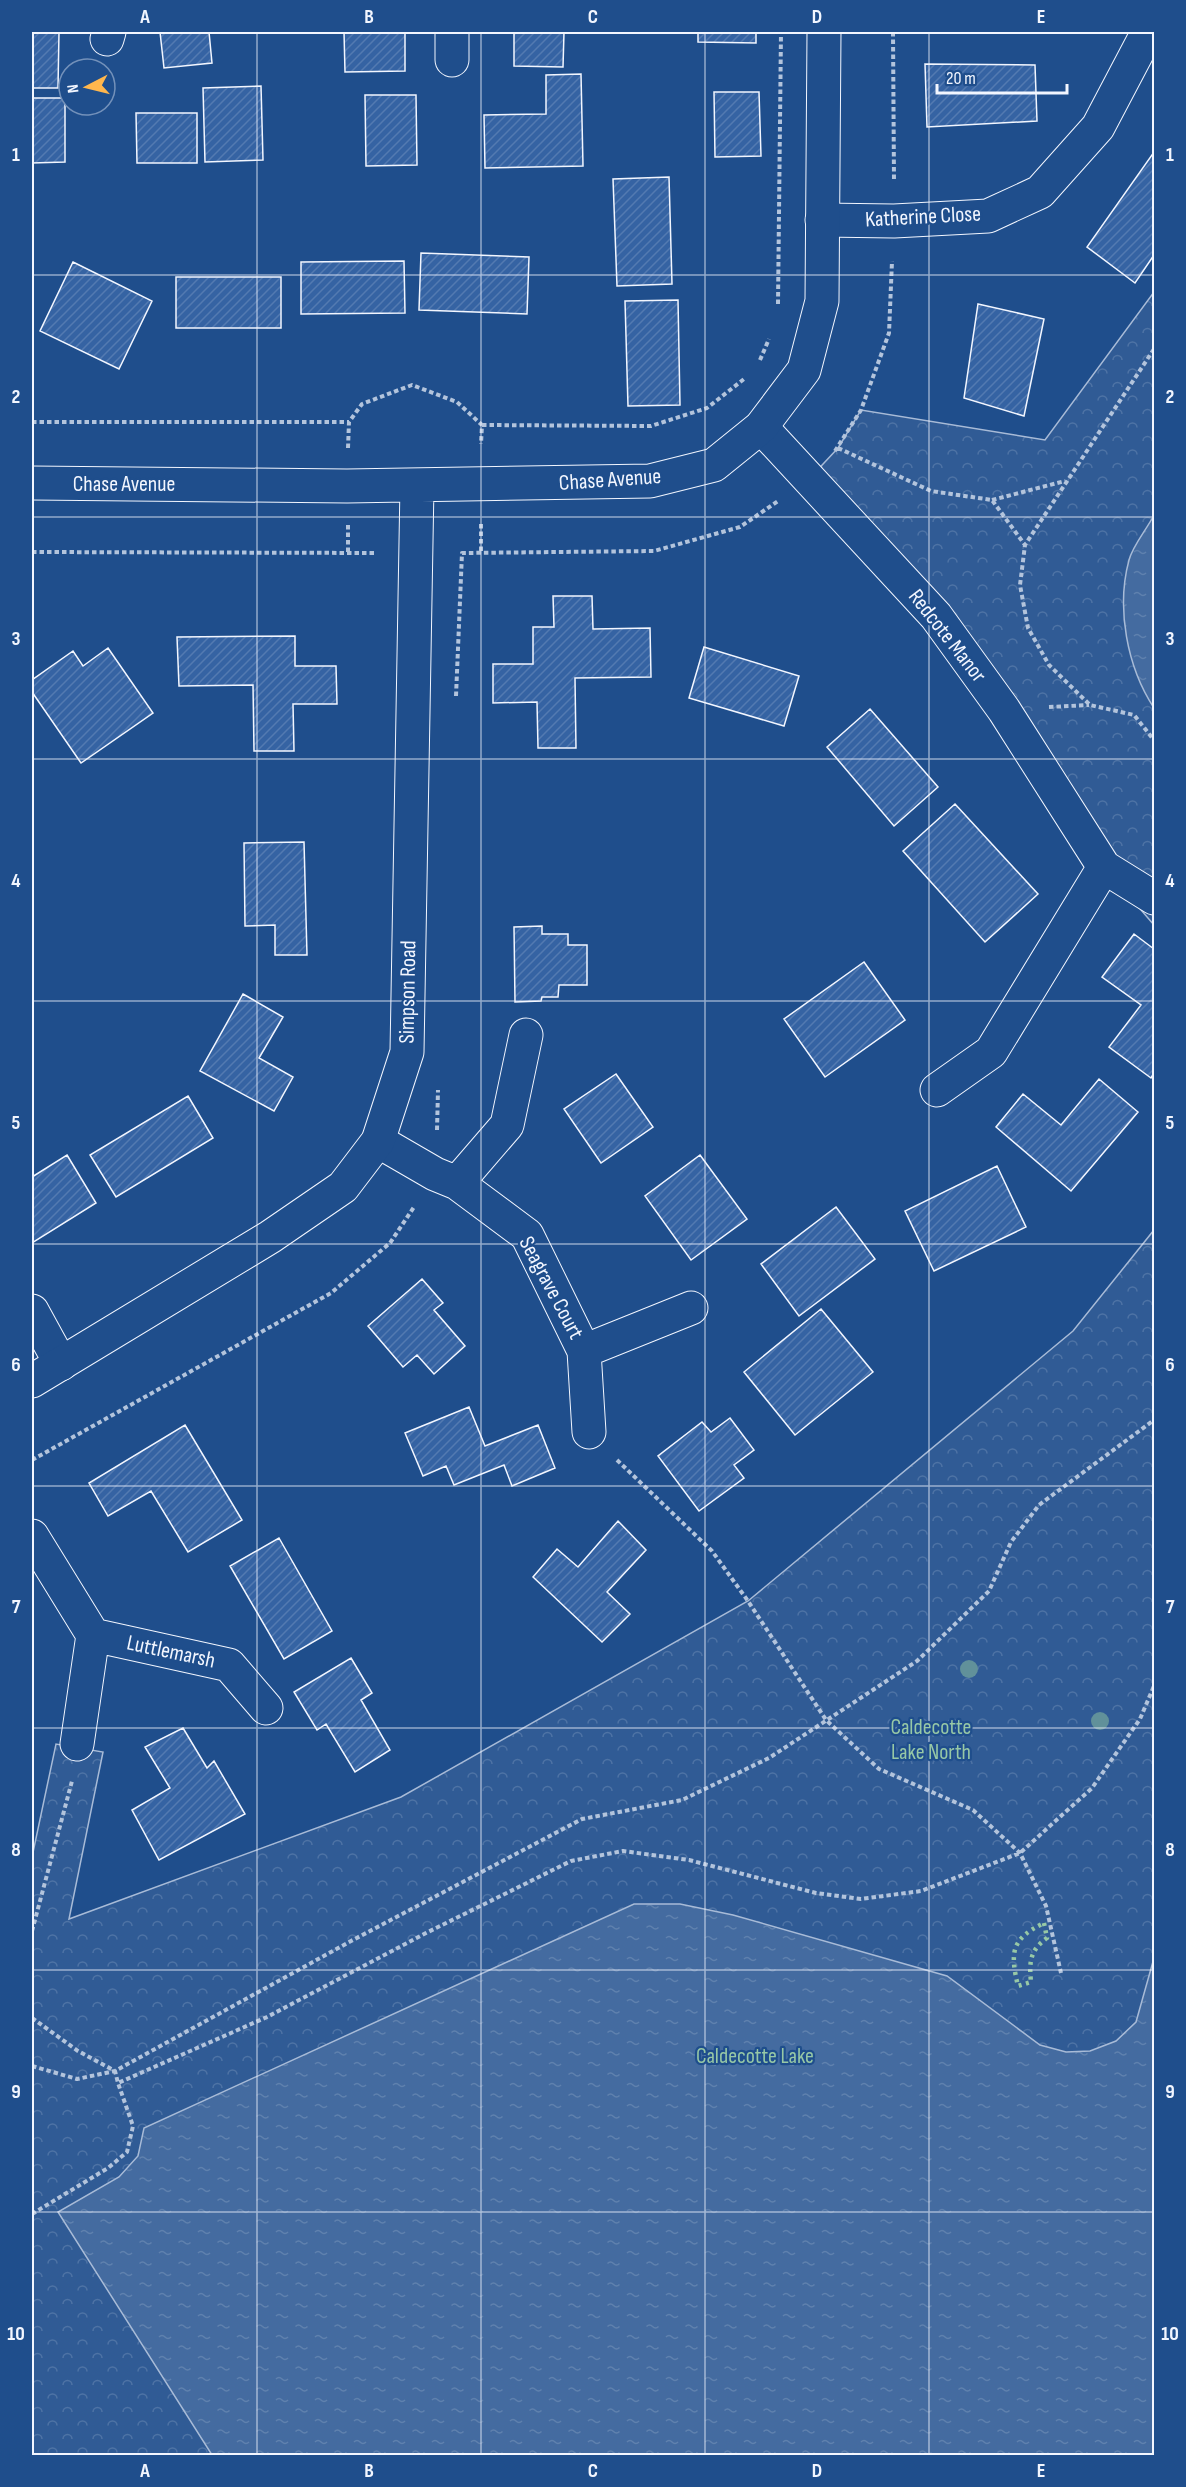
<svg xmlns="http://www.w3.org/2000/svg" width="1186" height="2487" viewBox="0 0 1186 2487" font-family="'Sofia Sans Condensed',sans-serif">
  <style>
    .park { fill: url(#park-crowns); stroke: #a8bbd7; stroke-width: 1.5 }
    .water { fill: url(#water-ripples); stroke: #a8bbd7; stroke-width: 1.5 }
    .building { fill: url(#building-hatch); stroke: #f2f6ff; stroke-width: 1.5 }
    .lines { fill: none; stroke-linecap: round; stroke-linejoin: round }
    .minor-casing { stroke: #f2f6ff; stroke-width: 35 }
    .tertiary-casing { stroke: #f2f6ff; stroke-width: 35 }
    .path { stroke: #b3c4dc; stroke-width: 4; stroke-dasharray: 4.5 3; stroke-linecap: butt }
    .minor { stroke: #1f4e8c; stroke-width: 33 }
    .tertiary { stroke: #1f4e8c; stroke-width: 33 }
    .hedge { stroke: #97c8a6; stroke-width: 4.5; stroke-dasharray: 3 4.5; stroke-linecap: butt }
    .tree { fill: #61919a }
    .grid { fill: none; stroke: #f2f6ff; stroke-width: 1.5; stroke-opacity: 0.55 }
    .labels { text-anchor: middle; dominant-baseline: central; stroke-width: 4.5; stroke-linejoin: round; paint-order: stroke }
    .street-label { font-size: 22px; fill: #f2f6ff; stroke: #1f4e8c }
    .park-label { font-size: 22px; fill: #97c8a6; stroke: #1f4e8c }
    .neatline { fill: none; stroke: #f2f6ff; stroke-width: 2 }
    .grid-label { font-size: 20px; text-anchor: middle; font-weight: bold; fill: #f2f6ff }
  </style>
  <defs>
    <pattern id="park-crowns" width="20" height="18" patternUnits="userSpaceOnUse" patternTransform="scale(1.5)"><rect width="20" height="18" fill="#305b95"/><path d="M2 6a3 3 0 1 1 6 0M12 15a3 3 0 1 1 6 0" fill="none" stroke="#4e73a5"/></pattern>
    <pattern id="water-ripples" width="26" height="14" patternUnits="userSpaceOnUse" patternTransform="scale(1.5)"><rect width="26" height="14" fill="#446ba0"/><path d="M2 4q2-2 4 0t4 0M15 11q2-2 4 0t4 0" fill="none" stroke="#5f81ae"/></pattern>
    <pattern id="building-hatch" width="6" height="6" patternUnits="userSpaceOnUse" patternTransform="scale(1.5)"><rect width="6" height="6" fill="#3563a3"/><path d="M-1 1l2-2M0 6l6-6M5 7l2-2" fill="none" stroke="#537ab1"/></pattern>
  </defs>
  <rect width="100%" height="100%" fill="#1f4e8c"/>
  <path class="park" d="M1154,292v633l-50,-58 -100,-157 -195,-231 29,-31 23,-38 184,30z
    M1154,1230v1225l-1122,1v-599l24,-113 47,8 -34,167 332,-122 347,-196 325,-270z"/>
  <path class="water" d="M1154,515v193c-27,-41 -38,-100 -25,-148 4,-15 18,-31 25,-45z
    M634,1904h46l53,11 214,61 93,69 26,7 24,-1 26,-10 20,-19 18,-64v497h-942l-154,-243 61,-35 19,-21 6,-28z"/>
  <path class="building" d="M32,32h27l-1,56h-26z
    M160,32h49l3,31 -48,5z
    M344,32h61v39l-60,1z
    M514,32h50l-1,35 -49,-1z
    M698,32h58v11l-58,-1z
    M925,64l110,1 2,56 -110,6z
    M581,74l2,92 -98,2 -1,-53 62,-1v-39z
    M261,86l2,74 -58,2 -2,-74z
    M714,92h45l2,64 -46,1z
    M365,95h51l1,70 -51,1z
    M32,98h33v64l-33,1z
    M136,113h61v50h-60z
    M1154,152v103l-19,28 -48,-36z
    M669,177l3,107 -55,2 -4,-107z
    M421,253l108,4 -2,57 -108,-4z
    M404,261l1,52 -104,1v-52z
    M73,262l79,39 -33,68 -79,-38z
    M176,277h105v51h-105z
    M678,300l2,105 -52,1 -3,-105z
    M978,304l66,15 -20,97 -60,-18z
    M553,596h39l1,33 57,-1 1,49 -76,1 1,70h-38l-1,-46 -44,1v-39h40v-37h21z
    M295,636v30h41l1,38h-44l1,47h-40l-1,-66 -74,1 -2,-49z
    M704,647l95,29 -15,50 -95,-28z
    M108,648l45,65 -72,50 -49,-71v-12l41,-29 10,15z
    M870,709l68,78 -44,39 -67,-79z
    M955,804l83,90 -53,48 -82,-91z
    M304,842l3,113h-32v-30l-30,1 -1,-83z
    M542,926v8h26v11h19v40h-28l-1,12h-16l-1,4 -26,1 -1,-75z
    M1134,934l20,15v124l-3,5 -42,-31 32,-42 -39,-28z
    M864,962l41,58 -80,57 -41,-58z
    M243,994l40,23 -24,41 34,19 -19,34 -74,-40z
    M616,1074l37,53 -52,36 -37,-54z
    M1099,1079l39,33 -67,79 -75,-64 27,-33 38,31z
    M188,1096l25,42 -97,59 -26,-42z
    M67,1155l29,48 -64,40v-66z
    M700,1155l47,64 -56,41 -46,-64z
    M997,1166l29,61 -92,44 -29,-60z
    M836,1207l39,52 -76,57 -38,-52z
    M422,1279l21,24 -9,7 31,36 -31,28 -17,-19 -14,12 -35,-41z
    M821,1309l52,63 -78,63 -51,-63z
    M469,1407l16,39 53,-21 17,43 -43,18 -8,-21 -50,20 -8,-19 -23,10 -18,-43z
    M730,1418l24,32 -20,15 10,13 -45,33 -41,-55 44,-34 9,10z
    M185,1425l57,95 -54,32 -37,-61 -43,25 -19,-33z
    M618,1521l28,29 -39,42 23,22 -28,28 -69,-65 24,-28 21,18z
    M279,1538l53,93 -48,28 -54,-93z
    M351,1658l21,35 -11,7 29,50 -35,22 -29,-48 -9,6 -23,-38z
    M183,1728l24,40 7,-7 31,53 -86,46 -27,-50 38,-22 -25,-41z"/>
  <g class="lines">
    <g class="minor-casing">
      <path id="minor" d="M107,39l2,-7
        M452,60v-28
        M822,220l72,1 94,-5 52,-24 58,-65 50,-95
        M761,427l175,189 68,94 100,157 50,31
        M937,1090l54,-38 113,-185
        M378,1141l57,33 22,9 70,52 57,116
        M457,1183l50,-58 19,-90
        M32,1311l29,53
        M589,1432l-5,-81 107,-43
        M32,1536l61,99 -16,109
        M93,1635l136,30 37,43"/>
    </g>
    <g class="tertiary-casing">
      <path id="tertiary" d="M32,483l315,3 303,-5 64,-16 47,-38 43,-57 18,-69 2,-269
        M32,1381l238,-144 73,-50 35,-46 29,-89 10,-567"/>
    </g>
    <path class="path" d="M893,32l1,150
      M778,304l3,-272
      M1154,349l-129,196 -5,40 8,43 21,37 41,40 44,10 20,25
      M760,360l9,-21
      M32,422h317
      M482,425l169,1 56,-18 37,-29
      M348,448l1,-26 13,-18 50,-19 45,17 25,23 -1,19
      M838,448l93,43 61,9 33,45
      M835,451l26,-41 28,-77 3,-72
      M992,500l73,-19
      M481,524v29
      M348,525v29
      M32,552l345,1
      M456,696l6,-143 192,-2 86,-24 38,-26
      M1049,707l40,-2
      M437,1130l1,-40
      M32,1460l299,-167 59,-50 24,-36
      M617,1460l95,91 36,50 78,119 53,49 94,41 47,43 26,53 15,67
      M32,1931l40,-150
      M32,2018l46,33 37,20 3,12 149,-66 159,-84 145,-72 52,-10 66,9 127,33 45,6 60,-8 99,-38 72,-65 48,-69 14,-33
      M32,2066l45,13 38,-8 236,-130 231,-122 100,-19 87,-42 148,-97 72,-70 22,-49 28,-37 115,-85
      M32,2214l76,-46 19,-16 6,-26 -15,-43"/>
    <use href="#minor" class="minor"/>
    <use href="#tertiary" class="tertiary"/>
    <path class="hedge" d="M1044,1923l3,15c-17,12 -18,24 -16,44l-13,4c-8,-34 -7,-47 26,-63z"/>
  </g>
  <g class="tree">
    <circle cx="969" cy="1669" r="9"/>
    <circle cx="1100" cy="1721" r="9"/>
  </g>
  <path class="grid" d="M257,32v2424M481,32v2424M705,32v2424M929,32v2424M32,275h1122M32,517h1122M32,759h1122M32,1001h1122M32,1244h1122M32,1486h1122M32,1728h1122M32,1970h1122M32,2212h1122"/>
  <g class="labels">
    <g class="street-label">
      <text transform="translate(923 217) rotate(-3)">Katherine Close</text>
      <text transform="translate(610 480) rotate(-4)">Chase Avenue</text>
      <text x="124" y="484">Chase Avenue</text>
      <text transform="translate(947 636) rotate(52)">Redcote Manor</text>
      <text transform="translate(408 992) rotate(-89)">Simpson Road</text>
      <text transform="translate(551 1288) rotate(62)">Seagrave Court</text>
      <text transform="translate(171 1652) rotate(12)">Luttlemarsh</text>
    </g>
    <g class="park-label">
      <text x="931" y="1727">Caldecotte<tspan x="931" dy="25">Lake North</tspan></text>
      <text x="755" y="2056">Caldecotte Lake</text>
    </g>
  </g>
  <rect width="1186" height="2487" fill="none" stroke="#1f4e8c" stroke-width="66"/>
  <g transform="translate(87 87) rotate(263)"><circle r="28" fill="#1f4e8c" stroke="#7391ba" stroke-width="1.5"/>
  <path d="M0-4.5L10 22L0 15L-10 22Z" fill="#ffb74d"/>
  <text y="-9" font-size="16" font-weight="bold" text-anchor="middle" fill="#f2f6ff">N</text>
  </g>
  <path d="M937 84v9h130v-9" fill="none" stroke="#f2f6ff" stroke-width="3"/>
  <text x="946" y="84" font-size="18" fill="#f2f6ff" stroke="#1f4e8c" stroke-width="4.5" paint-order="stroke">20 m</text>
  <rect x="33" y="33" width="1120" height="2421" class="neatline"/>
  <g class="grid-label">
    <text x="145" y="23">A</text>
    <text x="369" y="23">B</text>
    <text x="593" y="23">C</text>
    <text x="817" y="23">D</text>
    <text x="1041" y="23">E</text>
    <text x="16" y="161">1</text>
    <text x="1170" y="161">1</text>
    <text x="16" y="403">2</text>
    <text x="1170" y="403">2</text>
    <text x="16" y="645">3</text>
    <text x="1170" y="645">3</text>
    <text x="16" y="887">4</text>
    <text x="1170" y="887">4</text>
    <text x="16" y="1129">5</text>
    <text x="1170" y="1129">5</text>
    <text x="16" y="1371">6</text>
    <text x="1170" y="1371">6</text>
    <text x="16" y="1613">7</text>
    <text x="1170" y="1613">7</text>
    <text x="16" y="1856">8</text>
    <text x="1170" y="1856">8</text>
    <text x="16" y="2098">9</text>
    <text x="1170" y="2098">9</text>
    <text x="16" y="2340">10</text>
    <text x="1170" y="2340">10</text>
    <text x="145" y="2477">A</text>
    <text x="369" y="2477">B</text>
    <text x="593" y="2477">C</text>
    <text x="817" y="2477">D</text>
    <text x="1041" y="2477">E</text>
  </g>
</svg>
